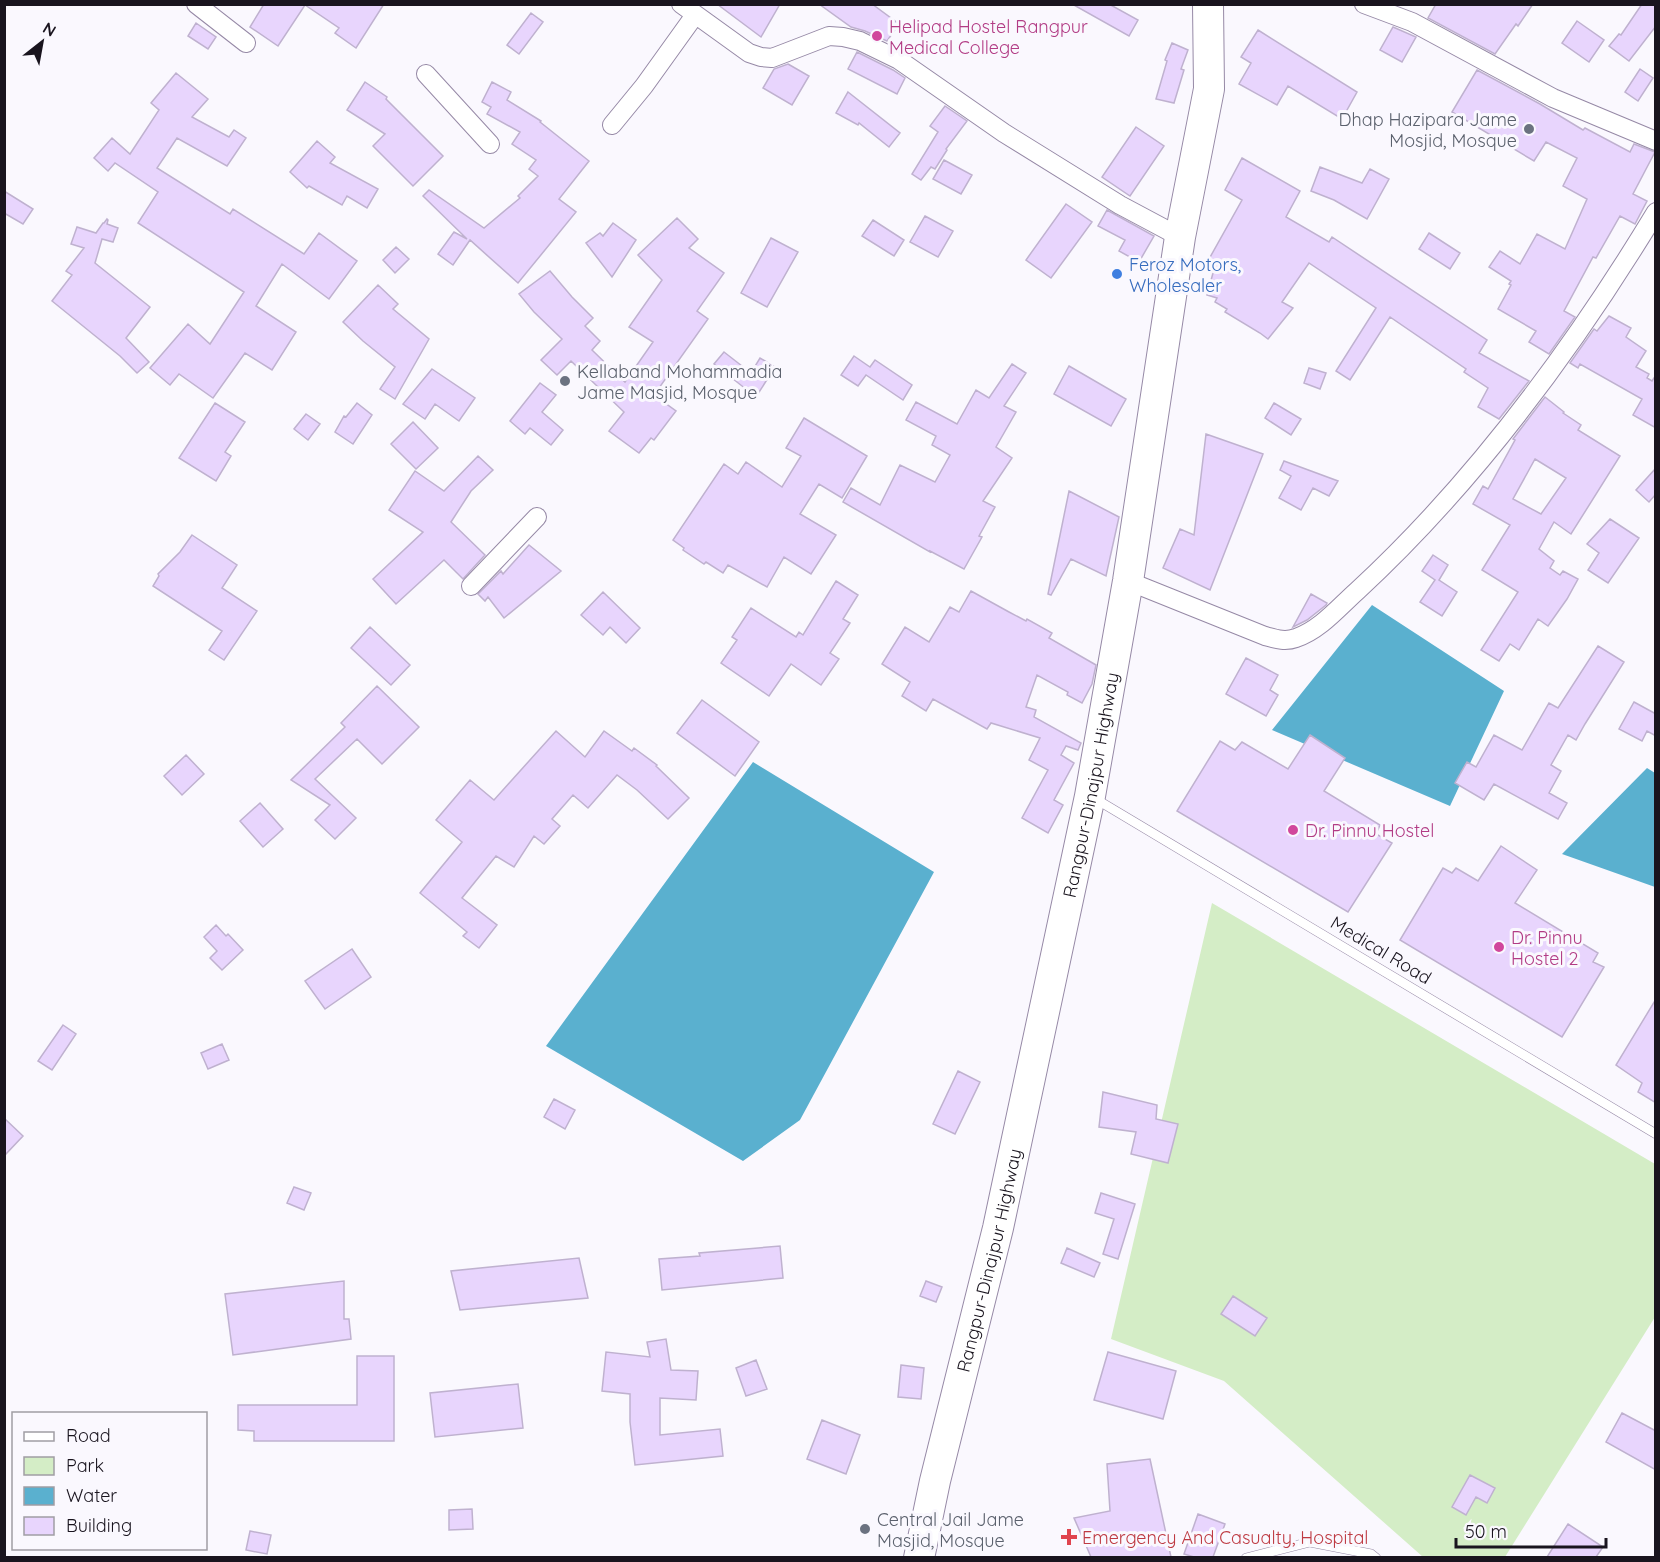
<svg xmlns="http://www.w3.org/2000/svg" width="1660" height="1562" viewBox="0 0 1660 1562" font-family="Quicksand,sans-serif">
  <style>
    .green { fill: #d4edc6 }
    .water { fill: #5ab0cf }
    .building { fill: #e8d5fd; stroke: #bfb1cf; stroke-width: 1.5; fill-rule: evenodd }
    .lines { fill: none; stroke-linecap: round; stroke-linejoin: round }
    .service-casing { stroke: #9689a6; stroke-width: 10 }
    .minor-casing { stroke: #9689a6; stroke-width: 20 }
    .trunk-casing { stroke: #9689a6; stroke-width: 32 }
    .service { stroke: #fff; stroke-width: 9 }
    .minor { stroke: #fff; stroke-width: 18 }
    .trunk { stroke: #fff; stroke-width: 30 }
    .hotel-dot { fill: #d1479c; stroke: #faf8fe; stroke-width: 2 }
    .worship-dot { fill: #6b7280; stroke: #faf8fe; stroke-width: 2 }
    .shop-dot { fill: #3f7fe0; stroke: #faf8fe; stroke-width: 2 }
    .health-dot { fill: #e0444e; stroke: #faf8fe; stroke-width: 2 }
    .labels { text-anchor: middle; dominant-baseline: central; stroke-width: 6; stroke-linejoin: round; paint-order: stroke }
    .hotel-label { font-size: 18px; fill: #b23c85; stroke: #faf8fe; text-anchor: start }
    .worship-label { font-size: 18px; fill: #5b616d; stroke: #faf8fe; text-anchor: start }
    .shop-label { font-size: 18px; fill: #366cbe; stroke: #faf8fe; text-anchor: start }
    .street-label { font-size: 18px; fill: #19141e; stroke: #faf8fe }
    .health-label { font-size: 18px; fill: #be3a42; stroke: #faf8fe; text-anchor: start }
  </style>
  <rect width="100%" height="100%" fill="#faf8fe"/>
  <path class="green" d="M1212,903l443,261v153l-150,240h-82l-199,-176 -113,-42z"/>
  <path class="water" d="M1372,605l132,86 -54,115 -178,-76z
    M753,762l181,110 -134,248 -57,41 -197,-115z
    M1647,768l8,5v114l-93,-33z"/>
  <path class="building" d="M264,4h120l-28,44 -21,-15 4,-5 -34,-23 -27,41 -28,-19z
    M717,4h63l-19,33z
    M819,4h53l27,20 -12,17 -22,-10 -14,-4z
    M1072,4h37l29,16 -9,16z
    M1436,4h97l-15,22 -2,-2 -21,30 -67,-36z
    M1642,4h14v22l-27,35 -20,-15 10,-12 2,1z
    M531,13l12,9 -24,32 -12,-9z
    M1577,21l27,19 -15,22 -27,-19z
    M196,23l20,14 -8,12 -20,-13z
    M1393,27l23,10 -14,25 -22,-12z
    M1258,30l99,62 -15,27 -54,-33 -11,19 -38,-21 12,-21 -10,-6z
    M1172,43l16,7 -7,19 3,1 -10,33 -18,-4 11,-38 -2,-1z
    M857,52l36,18 12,8 -8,16 -49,-25z
    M788,64l21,12 -17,29 -29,-17 11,-19z
    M1640,69l13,9 -15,23 -13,-9z
    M1477,70l63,34 43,26 2,-2 45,24 4,-8 21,8 -22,42 14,7 -12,23 -15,-8 -24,42 -3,-1 -29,54 11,6 -26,37 -20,-12 7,-11 -38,-22 13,-24 -2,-1 2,-3 -22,-14 11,-16 20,13 17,-30 28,15 22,-50 -24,-13 14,-28 -31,-16 -12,19 -82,-49z
    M176,73l32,26 -16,18 37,20 5,-7 12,8 -19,28 -50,-28 -20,30 73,46 3,-5 71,45 15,-21 38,28 -28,38 -47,-35 -26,42 40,26 -24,38 -27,-17 -32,45 -34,-24 -9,11 -20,-17 38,-44 22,20 34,-52 -106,-69 20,-31 -43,-29 -7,8 -14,-13 18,-20 18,16 29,-44 -8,-7z
    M365,82l22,15 -1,2 57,57 -30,30 -40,-40 12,-12 -38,-24z
    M492,82l19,10 -4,8 34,21 -1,1 49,39 -30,38 17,13 -58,71 -48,-43 -17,25 -15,-11 16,-22 13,7 -44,-43 6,-6 55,38 36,-30 -2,-2 20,-20 -9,-7 7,-9 -24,-16 8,-12 -33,-18 4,-7 -9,-5z
    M848,92l52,41 -11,14 -30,-24 -1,2 -22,-12z
    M945,106l22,15 -21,28 1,1 -12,19 -4,-2 -10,13 -9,-6 26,-42 -8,-6z
    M1136,127l28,19 -34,50 -28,-19z
    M317,141l18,16 -5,6 48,26 -11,19 -20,-12 -5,9 -33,-19 -2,2 -17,-16z
    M1242,158l58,33 -14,26 43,25 3,-5 155,103 -8,13 50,28 -30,38 -21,-12 10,-19 -24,-16 2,-3 -76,-52 -40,63 -14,-9 40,-63 -67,-45 -27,39 11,6 -25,31 -8,-6 -35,-21 2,-3 -12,-7 2,-4 -10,-3 6,-22 -9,-5 38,-68 -17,-10z
    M944,160l28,15 -11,19 -28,-15z
    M1320,167l42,16 8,-14 19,10 -22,40 -33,-19 -23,-9z
    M4,191l29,18 -10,15 -19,-11z
    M1066,204l26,18 -41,56 -25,-18z
    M1107,210l47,26 -15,26 -20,-11 6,-11 -27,-14z
    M925,216l28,15 -15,26 -28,-15z
    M677,218l21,21 -9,9 35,25 -27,38 11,8 -54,76 22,16 -22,29 -3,-2 -12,15 -30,-22 15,-19 -53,-51 -14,14 -16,-15 21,-21 -28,-27 -15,-18 31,-23 22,26 21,21 -8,8 15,15 -8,9 33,32 28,-40 -24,-15 33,-47 -24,-25z
    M107,219l1,1 -1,4 11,4 -5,14 -11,-3 -7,24 55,44 -24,31 23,24 -12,11 -17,-17 -68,-55 20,-26 -6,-4 18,-23 -13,-4 6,-17 19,6 7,-10h1z
    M873,220l31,20 -10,16 -32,-20z
    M613,223l23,17 -24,37 -26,-34 14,-10 3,3z
    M1429,233l31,20 -10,16 -31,-20z
    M771,238l27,14 -31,55 -26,-14z
    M396,247l13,12 -14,14 -12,-13z
    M378,285l20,19 -5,5 36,30 -34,60 -15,-10 15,-22 -32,-26 -20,-19z
    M1609,316l22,12 -5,9 20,14 -10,16 13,7 -2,4 5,3 4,-6v53l-23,-13 9,-16 -62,-35 -2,4 -8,-5 24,-34 3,2z
    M724,352l27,21 9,-15 15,9 -19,30 -42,-33z
    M854,356l16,11 5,-7 37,25 -9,15 -37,-25 -8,11 -17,-11z
    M1012,364l14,9 -22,33 12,6 -20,35 16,11 -29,43 12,6 -16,29 3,1 -18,32 -34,-18v1l-87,-50 8,-14 29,17 20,-40 35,17 15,-27 -18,-10 4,-9 -30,-16 10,-18 41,22 19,-34 13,8z
    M1069,366l57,33 -15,27 -57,-32z
    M1309,368l17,5 -6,16 -16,-6z
    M432,369l43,29 -16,23 -24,-17 -10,15 -22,-15z
    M540,383l16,12 -14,17 21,18 -12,15 -21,-17 -5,6 -15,-13z
    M1545,397l19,15 -1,1 18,12 -3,5 42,26 -49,78 -17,-12 -15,27 15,12 -4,7 10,7 3,-4 15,8 -11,20 -19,27 -10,-7 -19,31 -9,-6 -11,17 -18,-11 37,-58 -36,-22 28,-45 -37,-21 10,-18 5,3 27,-49 -2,-1zM1535,459l31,19 -25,36 -28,-15z
    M215,403l30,19 -20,30 6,4 -15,25 -37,-23z
    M357,403l15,12 -19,29 -18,-12 9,-16 2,1z
    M1274,403l27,16 -10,16 -26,-17z
    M306,414l14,10 -12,16 -14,-11z
    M804,418l63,38 -25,42 -23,-14 -19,30 36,21 -25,39 -27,-17 -17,30 -39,-22 -5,8 -17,-11 -2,2 -21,-14 1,-2 -11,-8 51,-76 14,10 8,-12 36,25 19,-31 -15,-8z
    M413,422l25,26 -22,21 -25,-25z
    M1206,434l57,20 -53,136 -47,-22 17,-39 14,6z
    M478,456l15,14 -22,21 -20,31 34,33 -22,24 -19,-19 -48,44 -23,-25 50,-47 -34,-22 26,-39 29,20z
    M1284,461l54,20 -9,15 -16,-8 -12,22 -22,-12 12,-22 -11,-6z
    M1656,468v26l-7,8 -13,-12z
    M1069,491l50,26 -13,59 -35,-17 -20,36 -3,-1z
    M1610,519l29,19 -31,45 -20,-13 11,-17 -12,-9z
    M192,535l45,30 -15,23 35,23 -33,49 -15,-10 13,-19 -69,-45 6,-10 -1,-2 22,-22z
    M529,545l32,26 -57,47 -16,-21 -3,4 -7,-7 23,-23 2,3z
    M1433,555l15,10 -9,15 18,12 -15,24 -22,-14 15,-22 -13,-9z
    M836,581l22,14 -15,24 7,4 -20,30 9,6 -18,26 -30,-21 -22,32 -48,-33 16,-23 -5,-3 19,-29 45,29 3,-5 4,3z
    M971,591l38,21 17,9 1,-2 25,14 -3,5 47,27 -4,19 -10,19 -15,-8 1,-3 -31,-17 -11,32 10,3 -2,7 47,26 -3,7 -12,-4 -5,9 13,8 -20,37 9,5 -15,28 -26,-15 26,-48 -19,-10 11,-22 -49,-15 -4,6 -54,-30 -7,12 -24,-15 8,-14 -28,-18 23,-37 24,15 21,-35 9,5z
    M603,592l37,36 -14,15 -16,-16 -7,8 -22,-20z
    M1311,594l16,9 -1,2 -19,15 -14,7z
    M370,627l40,38 -19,20 -40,-37z
    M1598,646l26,16 -39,62 -9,16 -8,-5 -17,30 10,6 -12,22 18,10 -9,16 -64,-35 -10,16 -29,-17 12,-21 9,5 18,-32 28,15 27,-47 9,5z
    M1246,658l32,17 -8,15 8,5 -12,21 -40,-22z
    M377,686l42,41 -37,37 -25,-25 -42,40 41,39 -21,21 -20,-19 15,-15 -39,-25 54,-53 -4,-4z
    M702,700l57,42 -24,34 -58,-43z
    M1634,702l22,12v22l-9,-5 -5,10 -23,-12z
    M556,731l29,26 19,-26 28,20 2,-3 23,17 -1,1 33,32 -21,21 -31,-29 -20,-15 -29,33 -15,-13 -21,24 8,7 -16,18 -10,-8 -20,31 -18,-11 -34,42 35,27 -18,23 -16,-12 4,-4 -47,-39 42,-51 -26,-22 34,-40 24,20z
    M1310,735l35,23 -21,33 56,34 -4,9 16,9 -44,69 -171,-101 43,-70 15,9 7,-8 46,27z
    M186,755l18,19 -22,21 -18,-19z
    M260,803l23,26 -20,18 -23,-26z
    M1501,846l36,24 -22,33 83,50 -5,9 11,5 -42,70 -162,-97 43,-72 9,5 4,-5 22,13z
    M216,925l10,11 2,-2 15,16 -21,20 -12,-12 7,-7 -13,-14z
    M352,949l19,28 -46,32 -20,-28z
    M1656,999v104l-18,-11 4,-9 -26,-18z
    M63,1025l13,9 -24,36 -14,-9z
    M222,1044l7,16 -21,9 -7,-16z
    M958,1071l22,11 -25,52 -22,-10z
    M1103,1092l54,13 -1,14 22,5 -10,39 -37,-9 5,-22 -37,-5z
    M554,1099l21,11 -10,19 -21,-12z
    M4,1118l19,18 -19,20z
    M294,1187l17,6 -7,17 -17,-7z
    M1101,1193l34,11 -17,55 -15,-5 11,-35 -19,-6z
    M780,1246l3,32 -121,12 -3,-31 41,-3 -1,-3z
    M1067,1248l33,15 -6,14 -33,-14z
    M579,1258l9,40 -128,12 -9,-39z
    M344,1281v38h5l2,20 -118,16 -8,-61z
    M926,1281l16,6 -6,15 -16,-6z
    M1233,1296l34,22 -12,18 -34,-22z
    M666,1339l5,31 27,1 -2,29 -36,-2v37l60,-6 3,27 -88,9 -5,-43v-28l-28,-3 4,-39 44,5 -3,-15z
    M1108,1352l68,19 -13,48 -69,-19z
    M357,1356h37v85h-140v-10l-16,-1v-25h119z
    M756,1360l11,29 -21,7 -10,-28z
    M901,1365l23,3 -3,31 -23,-2z
    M518,1384l5,44 -88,9 -5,-44z
    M1622,1413l34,18v39l-50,-28z
    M822,1420l38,15 -14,39 -39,-15z
    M1150,1459l21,98h-80l-17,-39 36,-7 -3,-47z
    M1470,1475l25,13 -8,15 -11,-6 -10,18 -14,-8z
    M472,1509l1,20 -24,1v-20z
    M1198,1514l27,10 -12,33h-19l-10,-3z
    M1568,1524l35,23 -7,10h-49z
    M250,1531l21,4 -4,19 -21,-4z"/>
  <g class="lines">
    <g class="service-casing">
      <path id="service" d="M1094,798l562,336
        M1246,1558l64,-16 61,12 5,4"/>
    </g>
    <g class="minor-casing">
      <path id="minor" d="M196,4l50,39
        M681,4l68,49 12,4 11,1 57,-22 14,1 17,4 39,19 105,73 116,72 60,32
        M1364,4l48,18 141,76 103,43
        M426,74l64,70
        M612,125l32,-39 51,-71
        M1128,581l137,55c11,3 20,6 31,2 24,-8 43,-31 61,-47 118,-109 216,-242 299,-379
        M471,586l66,-69"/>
    </g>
    <g class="trunk-casing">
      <g id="trunk">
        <path id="s1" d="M919,1558l16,-77 63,-253 92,-432 38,-215 52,-344 29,-148 -1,-85"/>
      </g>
    </g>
    <use href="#service" class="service"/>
    <use href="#minor" class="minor"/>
    <use href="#trunk" class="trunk"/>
  </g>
  <g class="hotel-dot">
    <circle cx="877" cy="36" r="6"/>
    <circle cx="1293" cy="830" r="6"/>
    <circle cx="1499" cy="947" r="6"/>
  </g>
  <g class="worship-dot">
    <circle cx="1529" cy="129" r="6"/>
    <circle cx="565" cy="381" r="6"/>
    <circle cx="865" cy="1529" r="6"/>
  </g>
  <circle class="shop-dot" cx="1117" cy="274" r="6"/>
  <path class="health-dot" d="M1066 1528h6v6h6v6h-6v6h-6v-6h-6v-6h6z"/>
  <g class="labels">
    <g class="hotel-label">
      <text x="889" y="26">Helipad Hostel Rangpur<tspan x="889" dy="21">Medical College</tspan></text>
      <text x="1305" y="830">Dr. Pinnu Hostel</text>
      <text x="1511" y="937">Dr. Pinnu<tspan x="1511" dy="21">Hostel 2</tspan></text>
    </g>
    <g class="worship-label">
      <text x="1517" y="119" text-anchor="end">Dhap Hazipara Jame<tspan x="1517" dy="21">Mosjid, Mosque</tspan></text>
      <text x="577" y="371">Kellaband Mohammadia<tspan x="577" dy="21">Jame Masjid, Mosque</tspan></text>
      <text x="877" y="1519">Central Jail Jame<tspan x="877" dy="21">Masjid, Mosque</tspan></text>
    </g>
    <g class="shop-label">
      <text x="1129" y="264">Feroz Motors,<tspan x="1129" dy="21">Wholesaler</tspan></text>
    </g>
    <g class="street-label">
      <text stroke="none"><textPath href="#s1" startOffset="792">Rangpur-Dinajpur Highway</textPath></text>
      <text transform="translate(1381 950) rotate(31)">Medical Road</text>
      <text stroke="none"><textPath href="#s1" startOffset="306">Rangpur-Dinajpur Highway</textPath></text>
    </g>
    <g class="health-label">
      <text x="1082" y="1537">Emergency And Casualty, Hospital</text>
    </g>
  </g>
  <rect width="1660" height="1562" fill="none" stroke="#19141e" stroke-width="12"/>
  <rect x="12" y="1412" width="195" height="138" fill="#faf8fe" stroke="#a09da4" stroke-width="1.5"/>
  <rect x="24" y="1432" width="30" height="9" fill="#ffffff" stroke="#a09da4" stroke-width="1.5"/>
  <text x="66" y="1442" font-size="18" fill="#19141e">Road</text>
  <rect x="24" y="1457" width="30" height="18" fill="#d4edc6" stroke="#a09da4" stroke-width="1.5"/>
  <text x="66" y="1472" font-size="18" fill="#19141e">Park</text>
  <rect x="24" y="1487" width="30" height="18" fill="#5ab0cf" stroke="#a09da4" stroke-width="1.5"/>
  <text x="66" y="1502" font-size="18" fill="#19141e">Water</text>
  <rect x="24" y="1517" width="30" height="18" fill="#e8d5fd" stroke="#a09da4" stroke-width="1.5"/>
  <text x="66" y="1532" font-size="18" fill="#19141e">Building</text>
  <g transform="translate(42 42) rotate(31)" stroke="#faf8fe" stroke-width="4.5" paint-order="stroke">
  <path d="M0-4.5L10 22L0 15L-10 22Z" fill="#19141e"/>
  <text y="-9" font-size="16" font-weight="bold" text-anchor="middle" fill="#19141e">N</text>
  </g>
  <path d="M1456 1538v9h150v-9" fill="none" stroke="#19141e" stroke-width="3"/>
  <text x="1465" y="1538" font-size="18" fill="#19141e" stroke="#faf8fe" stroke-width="4.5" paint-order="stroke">50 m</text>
</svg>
